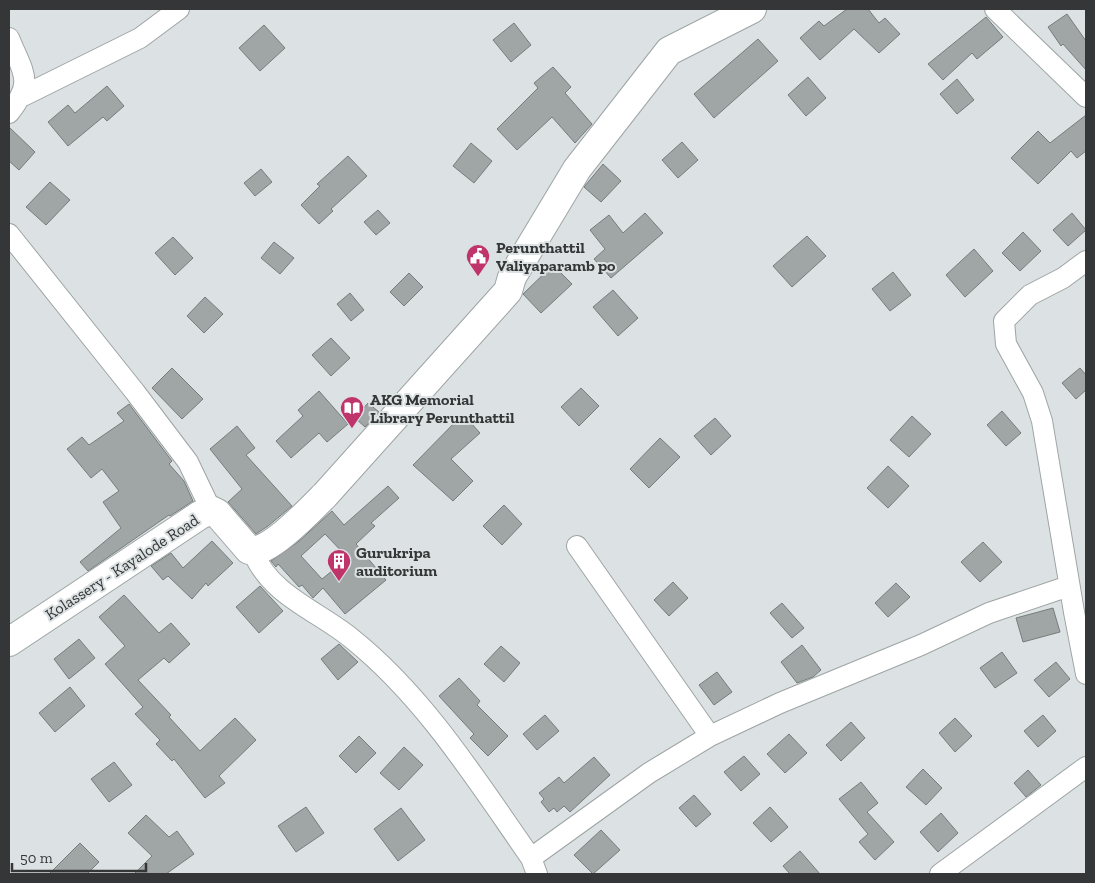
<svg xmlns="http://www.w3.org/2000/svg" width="1095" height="883" viewBox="0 0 1095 883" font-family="'Zilla Slab',serif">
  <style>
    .building { fill: #a0a6a6; stroke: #767c7c; fill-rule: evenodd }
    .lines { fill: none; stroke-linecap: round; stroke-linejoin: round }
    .street-casing { stroke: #9ea4a4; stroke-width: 22 }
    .secondary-casing { stroke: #9ea4a4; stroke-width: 30 }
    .street { stroke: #fff; stroke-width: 20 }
    .secondary { stroke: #fff; stroke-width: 28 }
    .labels { text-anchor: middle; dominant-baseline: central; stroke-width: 4; stroke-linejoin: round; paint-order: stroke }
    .poi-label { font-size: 16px; font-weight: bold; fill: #343637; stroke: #dce2e3; text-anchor: start }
    .street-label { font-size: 16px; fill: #343637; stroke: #dce2e3 }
  </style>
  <rect width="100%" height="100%" fill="#dce2e3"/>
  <path class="building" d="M847,9h21l11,14 6,-5 15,16 -21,19 -25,-24 -34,31 -20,-22 19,-17 5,5z
    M1067,14l19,27v29l-23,-26 -2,2 -13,-19z
    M986,17l17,20 -26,22 -5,-6 -29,27 -15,-16z
    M514,23l17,22 -20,17 -18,-22z
    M264,25l21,23 -25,23 -21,-23z
    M758,39l20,22 -64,57 -20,-24z
    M553,67l18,20 -6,6 27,31 -17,19 -23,-26 -35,33 -20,-21 41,-41 -4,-5z
    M808,77l18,21 -20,18 -18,-21z
    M957,79l17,21 -17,14 -17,-20z
    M107,86l17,20 -17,15 -4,-4 -35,29 -20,-24 20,-17 7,8z
    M1086,115v36l-9,7 -6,-7 -33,33 -27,-26 27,-27 12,12z
    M9,127l26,25 -16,18 -10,-9z
    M682,142l16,18 -20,18 -16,-18z
    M471,143l21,18 -18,22 -21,-17z
    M348,156l19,20 -36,33 2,2 -14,13 -18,-19 19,-19 -3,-2z
    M603,164l18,17 -20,21 -17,-15z
    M261,169l11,13 -17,14 -11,-13z
    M50,182l20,18 -24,25 -20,-18z
    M378,210l12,13 -14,12 -12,-13z
    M645,213l18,20 -52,45 -17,-19 11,-10 -15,-19 19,-15 14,18z
    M1072,213l14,17 -18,16 -15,-16z
    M1023,232l18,19 -21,20 -18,-18z
    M807,236l19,20 -34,31 -19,-21z
    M173,237l20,21 -18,17 -20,-22z
    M274,242l20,16 -14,16 -19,-16z
    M974,249l19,22 -28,26 -19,-22z
    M553,265l19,19 -31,29 -18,-19z
    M893,272l18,23 -21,16 -18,-22z
    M409,273l14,14 -19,19 -14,-14z
    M613,290l25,28 -20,18 -25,-29z
    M350,293l14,17 -13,11 -14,-17z
    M205,297l18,17 -19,19 -17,-17z
    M331,338l19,20 -19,18 -19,-21z
    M172,368l31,31 -21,20 -30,-31z
    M1080,368l6,7v15l-10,9 -14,-16z
    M581,388l18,18 -20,20 -18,-19z
    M319,391l29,33 -21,18 -8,-9 -28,25 -15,-17 27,-25 -5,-6z
    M368,403l11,9 -14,15 -10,-9z
    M129,404l43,57 -3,3 15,17 9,20 -23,15 -1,-1 -81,56 -8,-9 41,-34 -18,-26 16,-11 -17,-22 -11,9 -24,-29 15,-12 7,8 35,-24 -7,-8z
    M1002,411l19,22 -15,13 -19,-21z
    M463,414l17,19 -29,26 22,22 -20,20 -40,-36z
    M912,416l19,18 -22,23 -19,-17z
    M715,418l16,18 -20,19 -17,-19z
    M237,426l18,22 -9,7 46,51 -24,20 -12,8 -28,-32 14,-13 -32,-40z
    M660,438l20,19 -31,31 -19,-19z
    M888,466l21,20 -21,22 -21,-20z
    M388,486l11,12 -28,25 4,3 -19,18 30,36 -41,34 -22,-26 -10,10 -11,-13 -3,2 -21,-23 -2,3 -5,-6 27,-19 34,-31 12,14zM325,534l23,24 -26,21 -21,-23z
    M504,505l18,19 -20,21 -19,-19z
    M212,541l21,22 -25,23 -2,-3 -14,16 -24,-23 -5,4 -12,-14 20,-13 12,15z
    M983,542l19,20 -22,20 -19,-20z
    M673,582l15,16 -19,18 -15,-16z
    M896,583l14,14 -22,20 -13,-14z
    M260,586l23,25 -24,22 -23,-26z
    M124,595l35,38 12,-10 19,21 -21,19 -5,-5 -26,22 33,35 -2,2 31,34 35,-33 21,22 -37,36 6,7 -20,15 -31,-39 -2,2 -16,-17 4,-4 -25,-26 8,-7 -38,-43 20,-18 -26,-29z
    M782,603l22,25 -12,10 -22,-25z
    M1053,608l7,24 -37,10 -7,-24z
    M79,639l16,19 -26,21 -15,-20z
    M339,644l19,18 -20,18 -17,-21z
    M802,645l19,25 -8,7 -16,6 -16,-21z
    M501,646l19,17 -16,19 -20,-18z
    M1002,652l15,21 -22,15 -15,-20z
    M1056,662l14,17 -21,18 -15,-17z
    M717,672l15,20 -18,13 -15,-20z
    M459,678l21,23 -3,4 31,31 -20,20 -18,-18 4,-4 -35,-38z
    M70,687l15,19 -30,26 -16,-19z
    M545,715l14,16 -22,19 -14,-16z
    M1043,715l13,16 -18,16 -14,-16z
    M955,718l17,18 -17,16 -16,-19z
    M851,722l14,16 -24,23 -15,-16z
    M789,734l18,19 -22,20 -18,-19z
    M359,736l17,17 -20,20 -17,-17z
    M404,747l19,18 -24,25 -19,-17z
    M744,756l16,18 -19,17 -17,-19z
    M594,757l16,18 -40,37 -6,-6 -7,6 -3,-4 -5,4 -8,-10 3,-3 -5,-6 20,-16 5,6z
    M114,762l18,23 -23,17 -18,-23z
    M923,769l19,19 -16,17 -20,-18z
    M1028,770l13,15 -15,12 -12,-14z
    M861,782l17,21 -11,9 27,30 -19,18 -16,-18 9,-8 -29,-35z
    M694,795l17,19 -15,13 -17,-19z
    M306,807l18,26 -28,19 -18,-26z
    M770,807l18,20 -17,15 -18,-19z
    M401,808l24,32 -27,21 -24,-32z
    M941,813l17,20 -20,19 -18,-20z
    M146,815l23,22 8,-6 17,23 -28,20h-32l18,-18 -24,-23z
    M601,830l19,20 -27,24 -19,-19z
    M80,843l19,19 -12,12h-38z
    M800,851l20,23h-30l-7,-8z"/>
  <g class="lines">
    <g class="street-casing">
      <path id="street" d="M995,9l91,88
        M9,38c14,35 26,43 0,75
        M23,96l117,-58 39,-29
        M9,234l126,158 53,70 23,48
        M1086,261l-23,17 -33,17 -26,26 2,23 27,49 9,28 32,191 12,62
        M577,546l133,190
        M253,552c17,43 65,59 98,86 74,59 126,143 180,220l6,16
        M531,858l118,-85 61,-37 70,-33 141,-58 68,-32 80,-27
        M940,874l146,-107"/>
    </g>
    <g class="secondary-casing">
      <path id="secondary" d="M9,642l191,-127 11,-5 6,3 32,37c17,7 63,-42 76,-55l183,-204 4,-14 65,-108 92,-118 83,-42"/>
    </g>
    <use href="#street" class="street"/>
    <use href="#secondary" class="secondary"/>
  </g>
  <defs>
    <g id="civic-pin" transform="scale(1.25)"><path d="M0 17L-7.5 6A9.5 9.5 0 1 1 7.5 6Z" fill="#bf346a" stroke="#dce2e3"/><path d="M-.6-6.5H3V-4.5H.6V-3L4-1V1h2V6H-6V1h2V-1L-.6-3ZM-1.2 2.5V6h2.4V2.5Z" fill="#fff"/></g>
    <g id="library-pin" transform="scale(1.25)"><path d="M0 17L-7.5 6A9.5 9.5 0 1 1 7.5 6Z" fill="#bf346a" stroke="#dce2e3"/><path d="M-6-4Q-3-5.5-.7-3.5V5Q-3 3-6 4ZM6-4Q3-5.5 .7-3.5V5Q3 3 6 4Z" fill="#fff"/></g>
    <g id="building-pin" transform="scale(1.25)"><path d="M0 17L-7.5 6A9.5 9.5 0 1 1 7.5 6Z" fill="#bf346a" stroke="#dce2e3"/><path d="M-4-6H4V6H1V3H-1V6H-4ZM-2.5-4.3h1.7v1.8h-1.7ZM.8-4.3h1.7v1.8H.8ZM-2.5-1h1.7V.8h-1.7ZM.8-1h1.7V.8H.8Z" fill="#fff"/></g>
  </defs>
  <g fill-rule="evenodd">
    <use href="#civic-pin" x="478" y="256"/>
    <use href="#library-pin" x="352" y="408"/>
    <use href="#building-pin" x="339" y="561"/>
  </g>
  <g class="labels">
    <g class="poi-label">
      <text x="496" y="247">Perunthattil<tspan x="496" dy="18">Valiyaparamb po</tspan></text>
      <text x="370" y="399">AKG Memorial<tspan x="370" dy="18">Library Perunthattil</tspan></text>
      <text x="356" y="552">Gurukripa<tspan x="356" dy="18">auditorium</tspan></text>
    </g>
    <g class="street-label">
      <text transform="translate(122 567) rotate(-33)">Kolassery - Kayalode Road</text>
    </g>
  </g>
  <rect width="1095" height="883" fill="none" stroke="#343637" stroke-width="20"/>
  <path d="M12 863v8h134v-8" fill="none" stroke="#343637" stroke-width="2.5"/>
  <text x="20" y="863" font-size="15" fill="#343637" stroke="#dce2e3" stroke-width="4" paint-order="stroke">50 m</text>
</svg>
